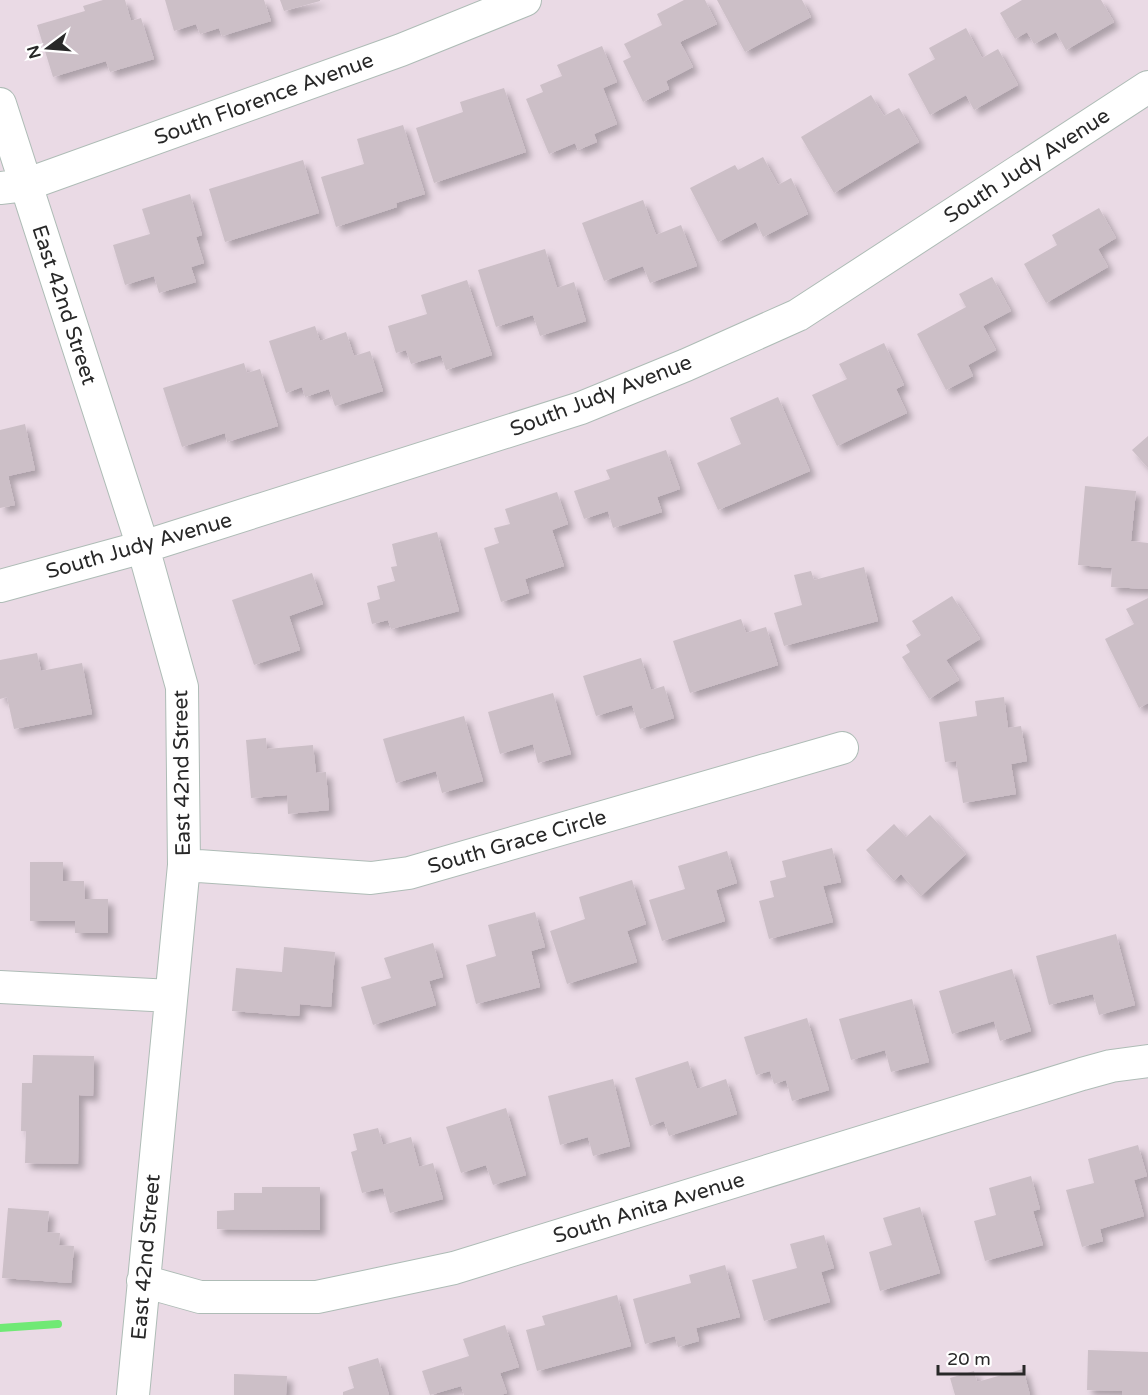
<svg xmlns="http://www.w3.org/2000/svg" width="1148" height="1395" viewBox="0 0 1148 1395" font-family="'Varela Round',sans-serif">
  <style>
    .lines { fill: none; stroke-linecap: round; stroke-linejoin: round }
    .stream { stroke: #70e975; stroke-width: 8 }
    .building { fill: #ccbfc7; filter: url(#shadow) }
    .minor-casing { stroke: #aebcb6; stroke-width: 34 }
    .minor { stroke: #fff; stroke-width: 32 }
    .labels { text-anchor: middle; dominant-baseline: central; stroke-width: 4.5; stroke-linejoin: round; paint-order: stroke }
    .street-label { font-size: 21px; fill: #282828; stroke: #fff }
  </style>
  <defs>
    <filter id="shadow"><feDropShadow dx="5.5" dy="5.5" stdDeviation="3" flood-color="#0004"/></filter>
  </defs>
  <rect width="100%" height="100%" fill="#eadae5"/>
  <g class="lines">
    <path class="stream" d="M0,1328l58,-4"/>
  </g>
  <path class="building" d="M103,0h22l6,21 10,-3 13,41 -44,13 -4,-11 -53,16 -16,-52 48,-14 -2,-5z
    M165,0h99l7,21 -49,15 -3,-8 -19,6 -4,-10 -22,7z
    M280,0h40v1l-36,10z
    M684,0h21l12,24 -37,18 13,25 -27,14 3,8 -26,13 -20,-41 8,-4 -7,-13 38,-19 -5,-11z
    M717,0h85l9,17 -66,35z
    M1022,0h79l13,22 -48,28 -10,-18 -22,12 -7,-12 -12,7 -15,-26z
    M966,28l16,30 16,-9 20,36 -44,25 -8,-15 -36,20 -22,-41 27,-15 -6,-11z
    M602,46l15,36 -14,6 14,36 -23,10 3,8 -19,8 -3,-7 -26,11 -23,-55 17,-7 -3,-7 22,-9 -5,-11z
    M504,88l22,64 -92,31 -18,-55 47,-16 -3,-10z
    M871,95l13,21 15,-8 20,34 -85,51 -33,-56z
    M403,125l22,69 -29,9 1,4 -61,20 -15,-50 43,-13 -7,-25z
    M763,157l15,28 13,-7 17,36 -45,23 -7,-15 -38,20 -28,-54 45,-23 3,5z
    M303,160l16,53 -94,29 -16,-53z
    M190,194l12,41 -6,2 8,26 -13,4 5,15 -37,11 -5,-17 -29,9 -12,-40 37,-11 -8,-25z
    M643,200l13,35 25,-10 16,41 -47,17 -7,-17 -39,15 -22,-58z
    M1099,208l17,30 -18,11 10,18 -62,36 -22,-39 33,-19 -5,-10z
    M545,249l12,39 17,-6 12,39 -46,15 -7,-21 -37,12 -18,-57z
    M992,277l19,34 -28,15 13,24 -28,15 5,11 -27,14 -29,-56 49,-27 -7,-13z
    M467,280l25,75 -46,15 -5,-15 -30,9 -5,-14 -10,3 -8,-27 39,-12 -6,-19z
    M315,326l5,15 26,-9 8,24 16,-5 13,40 -48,15 -6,-17 -24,8 -3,-10 -16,6 -17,-52z
    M884,343l20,42 -8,4 11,24 -70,33 -25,-51 35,-16 -8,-15z
    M244,363l3,10 13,-4 18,57 -51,16 -2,-9 -43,14 -19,-59z
    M778,397l32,74 -92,39 -21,-47 44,-19 -11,-26z
    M25,424l10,46 -27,6 7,29 -15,3v-78z
    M1148,436v32l-16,-18z
    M666,450l14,39 -23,8 5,15 -49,16 -5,-17 -24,8 -10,-28 36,-12 -4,-9z
    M1085,486l51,5 -5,50 17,2v46l-37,-2 1,-19 -34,-3z
    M557,492l11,32 -16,6 12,36 -39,13 4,14 -28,9 -17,-54 15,-5 -5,-15 16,-4 -5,-15z
    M437,532l22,79 -68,18 -3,-9 -16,4 -5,-21 13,-4 -3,-13 18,-5 -4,-14 6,-1 -5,-22z
    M864,567l14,54 -94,25 -10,-33 28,-8 -8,-30 17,-4 3,9z
    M312,573l11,31 -34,12 11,34 -46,15 -22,-65z
    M952,596l28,43 -34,21 13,20 -30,19 -27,-42 8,-5 -4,-7 15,-10 -9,-14z
    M1148,598v105l-9,5 -34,-69 29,-15 -8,-15z
    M741,619l5,14 20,-6 12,38 -88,28 -17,-52z
    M37,653l4,18 41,-8 10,51 -78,15 -7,-32 -7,2v-39z
    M641,658l10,32 13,-4 10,32 -34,11 -8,-24 -36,11 -13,-40z
    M553,693l18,61 -33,9 -5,-19 -33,10 -12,-42z
    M1004,697l4,31 13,-2 6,35 -16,3 5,30 -53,9 -7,-42 -11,1 -6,-40 38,-6 -2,-15z
    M464,716l19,65 -41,12 -6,-22 -40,12 -13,-44z
    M266,738l1,11 46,-4 3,28 10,-1 3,38 -41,4 -1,-19 -36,3 -5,-58z
    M930,815l36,39 -45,42 -20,-22 -7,7 -28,-31 28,-26 12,13z
    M832,848l9,34 -18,4 10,36 -64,17 -10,-38 15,-4 -4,-16 16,-4 -4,-16z
    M727,851l10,32 -21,7 9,31 -63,20 -13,-41 36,-11 -7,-23z
    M30,862h33v19h21l1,18h23v34h-33v-12h-45z
    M632,880l14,44 -19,7 10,31 -70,22 -17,-53 35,-12 -6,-22z
    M535,912l10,35 -14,4 9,36 -64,17 -10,-39 30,-9 -8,-31z
    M1116,934l19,71 -36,10 -6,-21 -44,11 -13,-49z
    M433,943l10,34 -14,4 7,24 -63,20 -12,-38 30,-9 -7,-20z
    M284,947l51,5 -4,55 -31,-3 -1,12 -67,-5 4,-43 46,4z
    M1012,969l19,62 -31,10 -6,-20 -42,13 -13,-43z
    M912,999l17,63 -38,10 -6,-22 -34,10 -12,-41z
    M807,1018l22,72 -37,11 -6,-21 -12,4 -4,-13 -14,4 -12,-38z
    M33,1055l61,1 -1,40 -14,-1 -1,69 -53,-1 1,-32h-5l1,-48h10z
    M688,1061l9,28 29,-10 11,35 -68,22 -5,-15 -14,5 -15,-48z
    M613,1079l17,67 -37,10 -5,-19 -28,8 -12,-49z
    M506,1108l20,67 -33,10 -7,-20 -25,8 -15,-46z
    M378,1128l5,17 28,-8 8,30 14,-4 10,36 -53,14 -7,-25 -21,5 -11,-41 6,-2 -4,-16z
    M1138,1145l9,31 -13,4 10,36 -44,13 3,12 -21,6 -16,-57 28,-7 -6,-24z
    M1031,1176l9,33 -7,2 10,34 -58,16 -11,-40 22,-6 -7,-27z
    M262,1187h58v43l-103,-1v-18l17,-1v-17h28z
    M920,1207l20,66 -60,18 -11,-39 23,-7 -9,-27z
    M8,1208l41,3 -2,21 13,1 -1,12 15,1 -3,37 -69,-5z
    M824,1235l10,33 -13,4 9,30 -66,19 -12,-41 45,-12 -7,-24z
    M725,1265l15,52 -44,11 3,13 -21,6 -3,-11 -30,8 -12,-45 58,-16 -2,-8z
    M617,1295l14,51 -94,25 -11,-41 19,-5 -3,-9z
    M505,1325l14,42 -19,6 7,20 -6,2h-37l-3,-9 -31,9 -8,-24 47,-15 -6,-17z
    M1088,1350l60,2v43h-26v-4l-35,-1z
    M378,1358l11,37h-46v-3l11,-4 -6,-21z
    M1023,1369l7,26h-75l-5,-17 24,-7 3,11z
    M234,1374l53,2 -1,19h-52z"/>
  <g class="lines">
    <g class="minor-casing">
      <path id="minor" d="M0,104l143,443 39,140 2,178 -51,530
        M0,188l25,-3 376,-135 124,-50
        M0,586l143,-39 438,-139 105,-43 112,-50 350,-228
        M184,865l187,13 38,-5 433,-125
        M0,987l171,9
        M143,1281l57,16h117l137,-29 628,-194 29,-8 37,-5"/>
    </g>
    <use href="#minor" class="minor"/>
  </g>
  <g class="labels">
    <g class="street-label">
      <text transform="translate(264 99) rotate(-20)">South Florence Avenue</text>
      <text transform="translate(1027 166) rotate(-33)">South Judy Avenue</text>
      <text transform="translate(64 305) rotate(72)">East 42nd Street</text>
      <text transform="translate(601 396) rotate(-21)">South Judy Avenue</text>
      <text transform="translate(139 546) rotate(-16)">South Judy Avenue</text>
      <text transform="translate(182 773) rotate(-91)">East 42nd Street</text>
      <text transform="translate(517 842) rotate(-16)">South Grace Circle</text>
      <text transform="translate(649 1208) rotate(-17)">South Anita Avenue</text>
      <text transform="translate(146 1257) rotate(-85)">East 42nd Street</text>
    </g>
  </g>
  <g transform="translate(48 48) rotate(254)" stroke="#ffffff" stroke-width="4.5" paint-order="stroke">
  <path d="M0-4.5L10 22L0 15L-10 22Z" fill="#282828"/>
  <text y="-9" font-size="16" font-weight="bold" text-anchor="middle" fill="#282828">N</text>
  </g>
  <path d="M938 1365v9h86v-9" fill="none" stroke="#282828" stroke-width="3"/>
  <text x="947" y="1365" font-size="18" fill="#282828" stroke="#ffffff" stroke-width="4.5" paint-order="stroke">20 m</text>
</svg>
